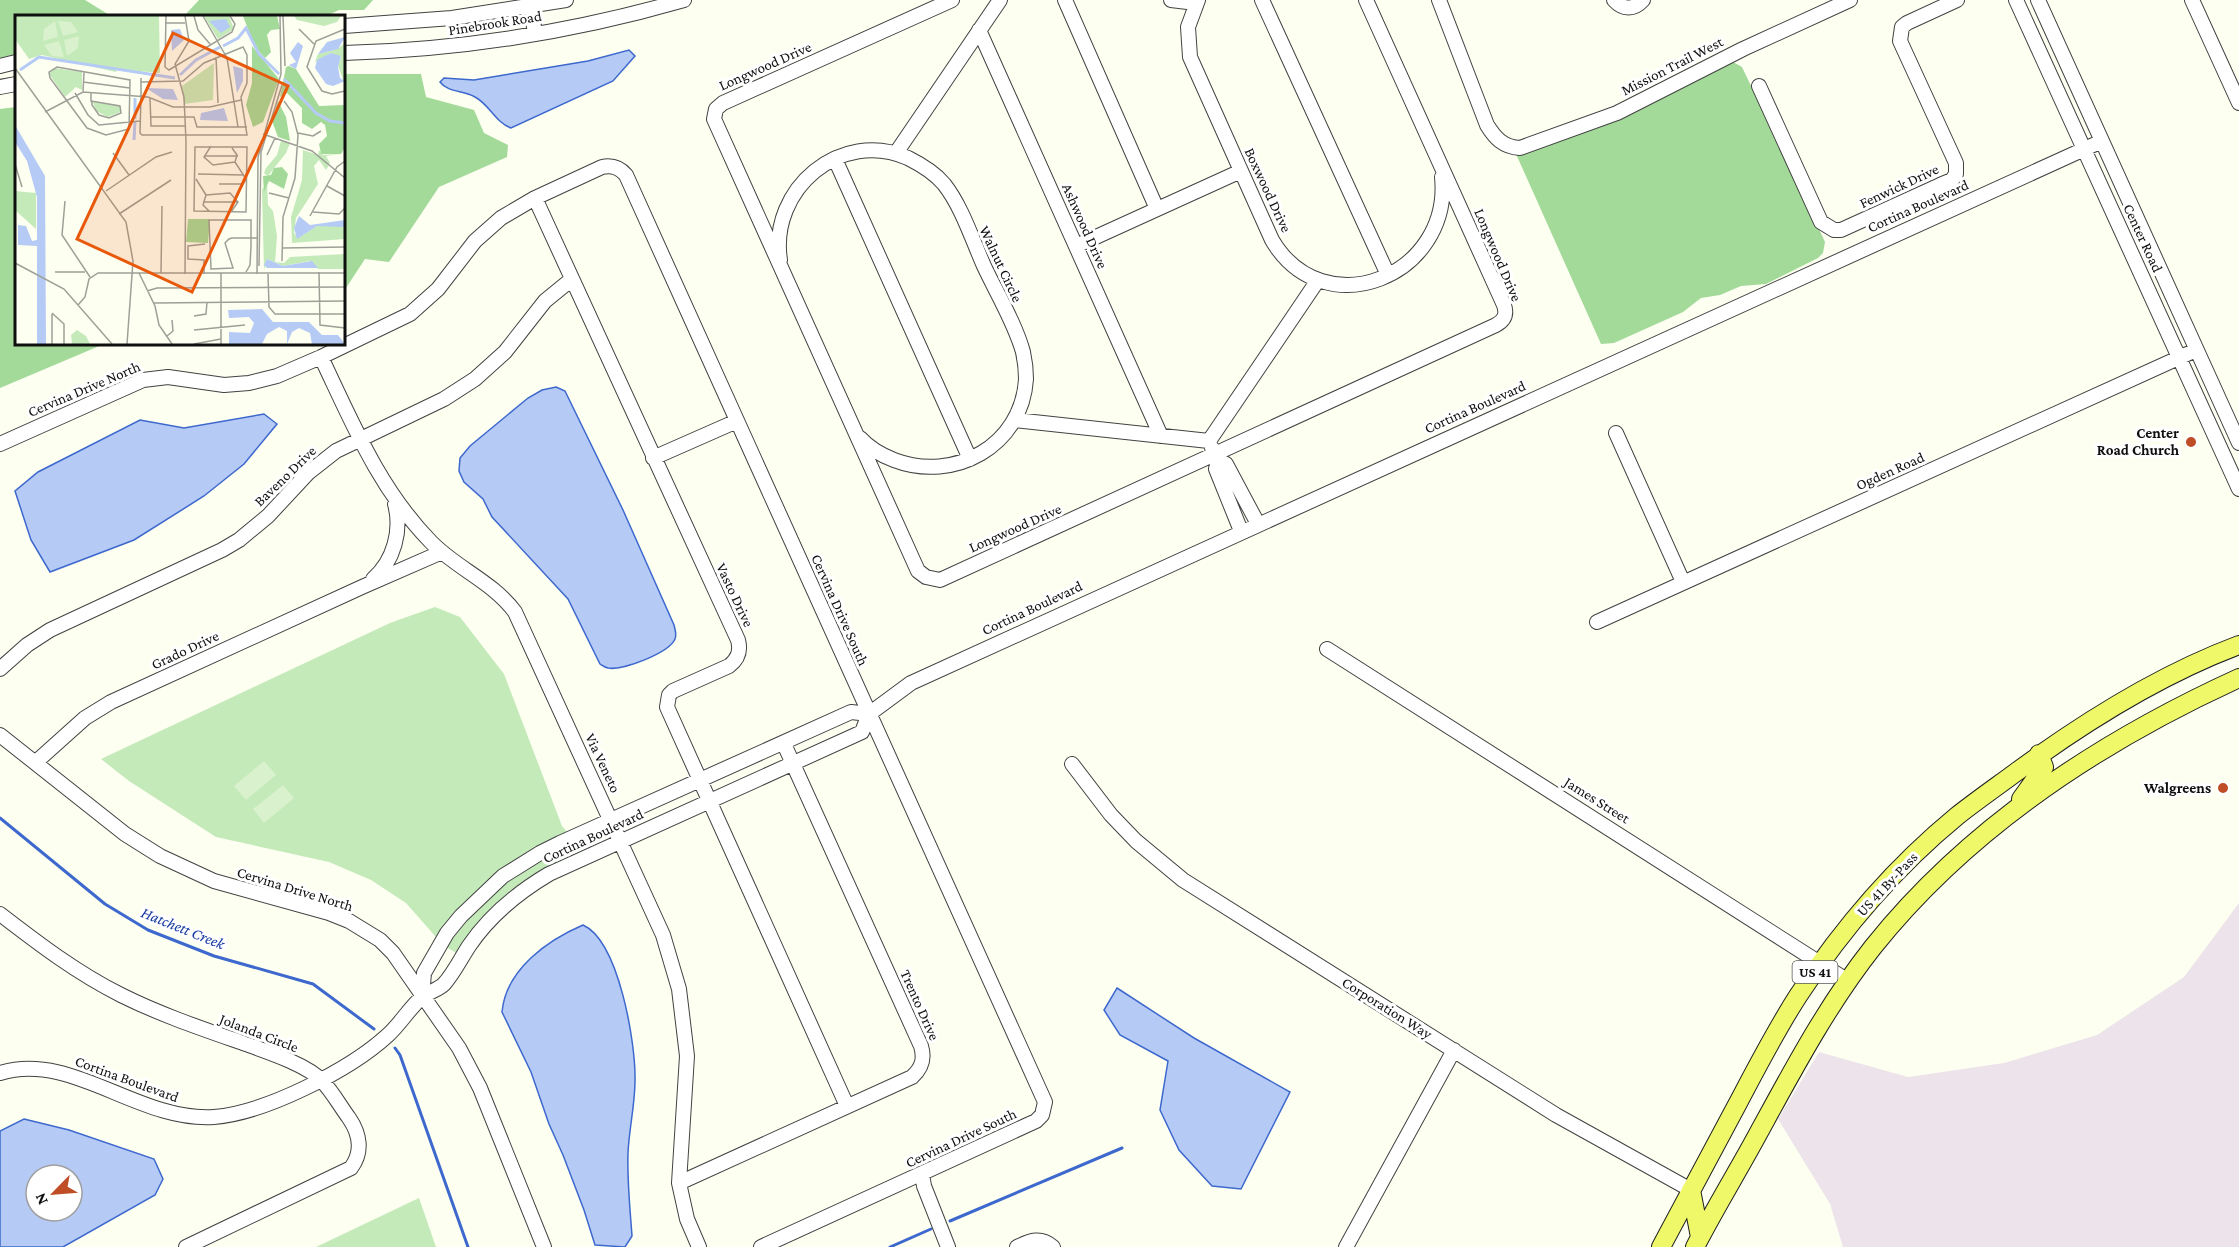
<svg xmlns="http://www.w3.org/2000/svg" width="2239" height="1247" viewBox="0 0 2239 1247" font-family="'Crimson Pro',serif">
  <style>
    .industrial { fill: #ede4eb }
    .green { fill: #c4eaba }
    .forest { fill: #a3da99 }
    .pitch { fill: #d9f1cc }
    .water { fill: #b6caf6; stroke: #3d68cd; stroke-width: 1.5; fill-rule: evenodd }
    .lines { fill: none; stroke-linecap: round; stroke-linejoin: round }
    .stream { stroke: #3d68cd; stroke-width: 3 }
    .minor-casing { stroke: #424242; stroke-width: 16 }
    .major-casing { stroke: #202020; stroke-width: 20 }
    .minor { stroke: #fff; stroke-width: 14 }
    .major { stroke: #eff868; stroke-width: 18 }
    .poi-dot { fill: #bf4e27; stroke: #fff; stroke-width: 2 }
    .labels { text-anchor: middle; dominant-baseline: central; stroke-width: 6; stroke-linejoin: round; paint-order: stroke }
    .shield { fill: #fff; stroke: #575757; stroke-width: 1.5 }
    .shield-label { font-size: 14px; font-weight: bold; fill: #0f0f0f }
    .street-label { font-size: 15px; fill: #0f0f0f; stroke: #fff }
    .poi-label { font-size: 15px; font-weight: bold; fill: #0f0f0f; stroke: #fff; text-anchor: end }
    .water-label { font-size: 16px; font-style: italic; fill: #183ba1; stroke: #fff }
    .inset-river { fill: none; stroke: #b6caf6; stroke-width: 3 }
    .inset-road { fill: none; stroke: #9e9f97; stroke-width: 1.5 }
    .view { fill: #e8590c; fill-opacity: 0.15; stroke: #e8590c; stroke-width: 3 }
    .inset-edge { fill: none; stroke: #0f0f0f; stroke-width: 3 }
  </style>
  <rect width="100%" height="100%" fill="#fdfff1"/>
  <path class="industrial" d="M2239,903v344h-396l-13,-43 -52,-85 41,-67 89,25 96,-14 93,-28 87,-58z"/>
  <path class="green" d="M435,607l25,10 44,57 58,152 26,31 -36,8 -91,91 -18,-11 -37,-42 -35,-23 -42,-18 -113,-25 -87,-56 -28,-22 289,-136z
    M419,1198l17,49h-120z"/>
  <path class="forest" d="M0,0h85l26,16h-95v38l-16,4z
    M199,0h174l-9,10h-25l-13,6h-142z
    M1733,62l9,5 83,175 -2,11 -5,5 -52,26 -25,2 -21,9 -19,3 -18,14 -69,31 -13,1 -89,-199z
    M344,74h77l5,23 48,13 10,23 24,12 -1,12 -68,30 -50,75 -24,-3 -21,32z
    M16,107v237h88l-104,44v-279z"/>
  <path class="pitch" d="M264,761l12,14 -30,25 -12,-14z
    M283,785l11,13 -30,25 -11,-14z"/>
  <path class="water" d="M629,50l6,6 -22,25 -102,47c-16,-6 -21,-23 -36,-31 -11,-7 -27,-4 -35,-15l4,-4 30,2 114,-19z
    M556,387l9,4 58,119 51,115c1,5 3,9 1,14 -6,14 -53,32 -67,29 -4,-1 -5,-2 -8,-4l-32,-65 -76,-82 -9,-18 -19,-17 -5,-11 1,-13 10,-12 58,-48 14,-8z
    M264,414l13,10 -33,40 -40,32 -70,44 -84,32 -19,-32 -16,-49 23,-19 102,-52 44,8z
    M583,925c36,16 53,119 52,156 0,24 -6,48 -7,72 -1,28 2,55 4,83l-7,11 -30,-2 -11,-35 -21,-55 -14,-31 -18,-52 -29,-60c4,-43 46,-72 81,-87z
    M1117,988l77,50 96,54 -49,97 -29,-3 -33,-36 -19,-40 8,-49 -48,-26 -16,-25z
    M24,1119l45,11 85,29 9,20 -8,16 -92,52h-63v-116zM36,1175h36v36h-36z"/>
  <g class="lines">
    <path class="stream" d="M0,818l105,86 43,26 66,26 99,28 61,45
      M395,1048l5,7 68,192
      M950,1221l172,-73
      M890,1247l41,-18"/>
    <g class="minor-casing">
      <path id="minor" d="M530,0l5,34
        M952,0l-229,103 -7,6 -2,10 204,452 8,6 14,3 556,-255c9,-5 11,-11 8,-20l-138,-305
        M1065,0l92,209
        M1171,0l25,3
        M1198,0l-10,27 2,30 82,183c52,88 180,36 170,-63
        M1262,0l126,275
        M1439,0l48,125c8,13 16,22 33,23l97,-35 126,-64 107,-49
        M1614,0c9,10 20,10 29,0
        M2016,0l223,489
        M2038,0l201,443
        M2192,0l47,103
        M344,26l108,-8 114,-18
        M979,30l182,406
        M344,53c115,-3 229,-21 340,-53
        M0,66l16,-4
        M1759,86l62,136 13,8h7l99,-45 12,-5 4,-6v-11l-56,-122 2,-14 5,-4 50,-23
        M0,87l16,-3
        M896,153l104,-153
        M835,159l135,300
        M535,198l203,442c3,11 0,19 -9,26l-56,25 -4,4 -2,12 180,399
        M1076,246l165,-75
        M780,260c-11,-71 61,-132 128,-102 14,7 26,14 36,26 18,23 28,55 40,82 13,28 31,57 39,86 2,9 3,18 3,27 -4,67 -72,104 -132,81 -13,-5 -24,-11 -34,-22
        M321,357c31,65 58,132 110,185 25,26 62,40 84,70l148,323 16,54 8,67 -8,127 8,36 12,28
        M1015,420l194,21
        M1616,433l67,149
        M1209,441l109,-161
        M0,444l143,-64 25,-3 56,8 25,-2 28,-7 44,-19 89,-43 28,-25 37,-48 26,-23 34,-20 67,-31c10,-2 17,0 24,8l419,927 -3,13 -6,6 -275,126
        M1212,448l6,12 -2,9 25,62
        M653,458l84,-37
        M1218,460l8,4 32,60
        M373,579c21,-18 29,-49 22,-75
        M1597,622l599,-272
        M1327,649l521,332
        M0,669l27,-24 23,-15 172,-80 17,-10 29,-24 40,-43 28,-22 108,-52 31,-20 30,-27 40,-51 27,-22
        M0,735l125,99 35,22 54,25 115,32 20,8 31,19 13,13 66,95 21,40 64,159
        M36,762l49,-44 26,-16 251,-115 80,-35
        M1072,764l39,51 25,26 47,39 373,235 135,75
        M0,914c39,30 77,59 121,81 38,19 79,33 119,47 22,8 67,22 82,39 10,10 18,25 27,37 11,16 14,34 2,50l-165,79
        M422,997l2,-24 23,-40 14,-17 42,-40 37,-23 20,-10 291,-131 18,2
        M0,1073c72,-22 138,49 214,44 51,-4 136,-47 174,-82 12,-11 21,-26 33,-37 7,-6 17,-8 23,-14 10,-11 17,-26 25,-38 21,-31 48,-53 80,-72l313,-142 7,-18 42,-31 1191,-542
        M922,1174l2,12 24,61
        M679,1183l233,-106c10,-9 13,-18 9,-31l-137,-302
        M1017,1247c13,-6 23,-11 36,0
        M1346,1247l108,-197"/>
    </g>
    <g class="major-casing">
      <path id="major" d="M2021,799l23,-32 -5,-13
        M1691,1190l9,47
        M1661,1247c26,-48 51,-96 77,-144 19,-36 38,-73 60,-107 44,-67 97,-129 159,-180 19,-15 39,-29 58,-43 69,-51 144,-98 224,-128
        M1695,1247c20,-39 43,-76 64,-115 35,-64 69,-128 114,-185 96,-120 228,-206 366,-269"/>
    </g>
    <use href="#minor" class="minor"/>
    <use href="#major" class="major"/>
  </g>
  <g class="poi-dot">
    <circle cx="2191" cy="442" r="6"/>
    <circle cx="2223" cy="788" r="6"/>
  </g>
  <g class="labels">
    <rect class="shield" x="1792.5" y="961" width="45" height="22" rx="4.5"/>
    <g class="shield-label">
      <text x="1815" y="972">US 41</text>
    </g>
    <g class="street-label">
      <text transform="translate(495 23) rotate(-9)">Pinebrook Road</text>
      <text transform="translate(765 66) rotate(-24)">Longwood Drive</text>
      <text transform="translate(1672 66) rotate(-27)">Mission Trail West</text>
      <text transform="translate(1899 186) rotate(-25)">Fenwick Drive</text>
      <text transform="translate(1268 190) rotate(65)">Boxwood Drive</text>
      <text transform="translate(1918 206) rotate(-24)">Cortina Boulevard</text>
      <text transform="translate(1085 226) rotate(66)">Ashwood Drive</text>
      <text transform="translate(2143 238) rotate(65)">Center Road</text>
      <text transform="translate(1498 255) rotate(67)">Longwood Drive</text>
      <text transform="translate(1001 264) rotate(65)">Walnut Circle</text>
      <text transform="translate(84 389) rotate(-23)">Cervina Drive North</text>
      <text transform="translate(1475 407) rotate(-24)">Cortina Boulevard</text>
      <text transform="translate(1890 471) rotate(-24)">Ogden Road</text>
      <text transform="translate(285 476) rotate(-44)">Baveno Drive</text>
      <text transform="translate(1015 528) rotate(-24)">Longwood Drive</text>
      <text transform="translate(735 595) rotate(65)">Vasto Drive</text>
      <text transform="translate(1032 608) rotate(-25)">Cortina Boulevard</text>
      <text transform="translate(840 610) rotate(66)">Cervina Drive South</text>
      <text transform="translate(185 650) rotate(-25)">Grado Drive</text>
      <text transform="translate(603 763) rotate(65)">Via Veneto</text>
      <text transform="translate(1597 800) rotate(32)">James Street</text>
      <text transform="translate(593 836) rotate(-25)">Cortina Boulevard</text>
      <text transform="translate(1887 884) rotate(-47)">US 41 By-Pass</text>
      <text transform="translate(295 889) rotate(17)">Cervina Drive North</text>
      <text transform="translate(920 1005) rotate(66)">Trento Drive</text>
      <text transform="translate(1387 1008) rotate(32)">Corporation Way</text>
      <text transform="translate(259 1033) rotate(21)">Jolanda Circle</text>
      <text transform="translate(127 1079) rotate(20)">Cortina Boulevard</text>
      <text transform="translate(961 1138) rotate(-25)">Cervina Drive South</text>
    </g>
    <g class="poi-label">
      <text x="2179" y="433">Center<tspan x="2179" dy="17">Road Church</tspan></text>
      <text x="2211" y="788">Walgreens</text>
    </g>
    <g class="water-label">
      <text transform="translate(183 928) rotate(22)">Hatchett Creek</text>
    </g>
  </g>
  <g transform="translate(15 15)">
    <rect width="330" height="330" fill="#fdfff1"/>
    <path d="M0,1h144l1,57 -43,-4 -1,3 -74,-17 -13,4 -14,-20zM189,1h25l5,13 -16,10zM279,1h47l-4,6 -13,4 -27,-6zM330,28v39h-1l-6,-16 3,-9 -10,-4 -16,9 3,-8 19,-5zM199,48l-1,37 -29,4 -2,-18zM39,53l28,4v18l-6,-3 -11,10 -16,-23zM78,87l27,4v6l-12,5 -12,-6zM266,126l9,2 -4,10 -18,23 -4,-3 2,-5 11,-13zM288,135l15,5 1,-5 4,5 18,-1 -15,2 4,7 -4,7 -7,-10 -5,6 4,18 -22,34 -2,15 4,5 19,-12h23l5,1v12l-53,4 -1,-26 11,-37zM252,166l1,24 5,6 4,25 -2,26 9,1 6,-6 55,-3v15h-27l-8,-8 -27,5 -16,-7 -3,11 -2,-80zM0,176l21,2v36l-21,-19zM62,315l9,6 4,8h-18l-1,-9z" fill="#c4eaba"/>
    <path d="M228,1h34l3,13 -9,1 -4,5 4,17 -6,6 -10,-11zM237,31l27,33 -16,43 -10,5 -7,-22 6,-22zM274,51l7,3 23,37 26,-1 -1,44 -3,5h-20l-2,-10 8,-8 -2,-11 -4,-3 -9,7 -10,-6v-15l-15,-15 -7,4 6,-30zM263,86l8,16 4,24 -12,-4 -6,-16zM259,153l8,-1 6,7 -4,15 -15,-8 -5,11 -1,-16 8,-1zM173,204h22l-2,24 -22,-1z" fill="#a3da99"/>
    <path d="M40,6l3,16 -15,4 1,-12zM43,6l13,1 7,10 -15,4zM64,21l-1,12 -11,8 -3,-16zM44,26l5,16 -12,-1 -8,-11z" fill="#d9f1cc"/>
    <path d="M211,4l4,8 -9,6 -12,-12zM165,14l4,11 -12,11 -1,-21zM330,22l-7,12 -20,5 9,-12zM283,27l5,4 -7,23 -7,-4 7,-3 -6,-9zM316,38l10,3 -3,11 2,11 5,3 -12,5 -7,-2 -11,-16 2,-8zM218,51l10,3v12l-6,12zM131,73l27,1 5,11 -15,-1zM209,93l4,13 -28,-1 1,-7zM0,110l30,51 1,168h-9v-98l-19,-1v-20l8,1 6,15 5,-1v-43l-10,-36 -12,-19zM284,201l11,9 35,-5v7l-28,-1 -20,13 -3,-11zM252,244l16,7 29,-5 6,7h-51l-3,-3zM247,294l11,13h36l13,13h16l7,9h-33l-2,-11 -11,-5 -7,4 -5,12v-13l-8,-4 -12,7 -5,10h-33v-12l21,1 4,-10 -5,-6 -20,1 -1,-8z" fill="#b6caf6"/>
    <path class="inset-river" d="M208,31l15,-8 8,-10 13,26 20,20M5,55l19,-13 136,21M165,60l16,-15 24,-13M269,64l32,34 14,8 15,2M120,104v-21M119,125l1,-18"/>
    <path class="inset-road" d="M151,1l-1,51 4,3 63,-38 3,-8 -5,-8M170,1l4,25 -14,23 9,33 2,44 -1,133M179,1l4,14 12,14M188,1l24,42 11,69M268,1l2,50M150,8h20M284,14l15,15M330,14l-29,12 -9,26 15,24 10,3 13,-3M201,42l2,46M42,52l73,13 -1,49 -23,6 -19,-7 -37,-50 -1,-6zM0,53l111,154 7,39 -6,83M68,67l47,6M126,67l42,-1 21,-18 39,-16 4,8v28l-6,14 6,38h-105l-2,-2 1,-36v-19M68,77l1,-20M76,77v9l1,2v2l7,10 10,3 12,-5 -1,-7 -29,-5M60,78l13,22 11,10 41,-4M135,83l1,28h34M30,97l38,-20 65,5 25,10h37l31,-7M135,102h44l3,10h50M283,118l15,3 8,-5M248,119l49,17 33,27M196,131l-7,11 9,8 22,-3 2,-7 -5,-7M180,132h52l-1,65 -52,-1zM98,138l16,22M252,140l8,-17M189,141h34M220,147l11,17 -10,17M0,149l7,23M183,159l45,1M181,164l10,16M204,169h24M312,171l18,10M91,176l50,-34 16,-5M254,178l20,5M50,186l-3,34 28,42M188,187h35M194,196l-6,-6 3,-10 24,-2 8,9 -7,10M298,197l26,2 6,-6M104,199l52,-34M295,201l27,-49 8,-6M268,233l62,-1M267,246l1,-44 12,-39 3,-43 -6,-23 -8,-11M0,248l49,26 48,55M244,251l2,-114 21,-67M40,257h30M231,257l4,-7 1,-19v-26h-42l2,49 22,-1 -8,-25 4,-4 3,-1h25M304,257l1,53 25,3M124,258l16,33 4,19 13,19M146,258l1,-67M206,258v71M189,259v-14l-16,-1v-13l17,-2M242,259l1,-117 23,-83 -1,-58M253,259l1,33 6,7h70M132,276l10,-3 188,-1M139,288l191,-2M63,290l7,-8 4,-18 9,-6h247M37,298l12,11v20M179,301l12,-2 1,-12M179,315l51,-5M152,321l6,-5 -1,-11M37,329v-30M179,329l27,-5"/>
    <path class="view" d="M158,18l115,53 -96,206 -115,-53z"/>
    <rect width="330" height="330" class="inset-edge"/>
  </g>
  <g transform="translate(54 1193) rotate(245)"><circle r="28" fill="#ffffff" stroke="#9f9f9f" stroke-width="1.5"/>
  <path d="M0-4.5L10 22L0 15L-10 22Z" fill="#bf4e27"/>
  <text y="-9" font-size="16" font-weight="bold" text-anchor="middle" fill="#0f0f0f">N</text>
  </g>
</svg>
